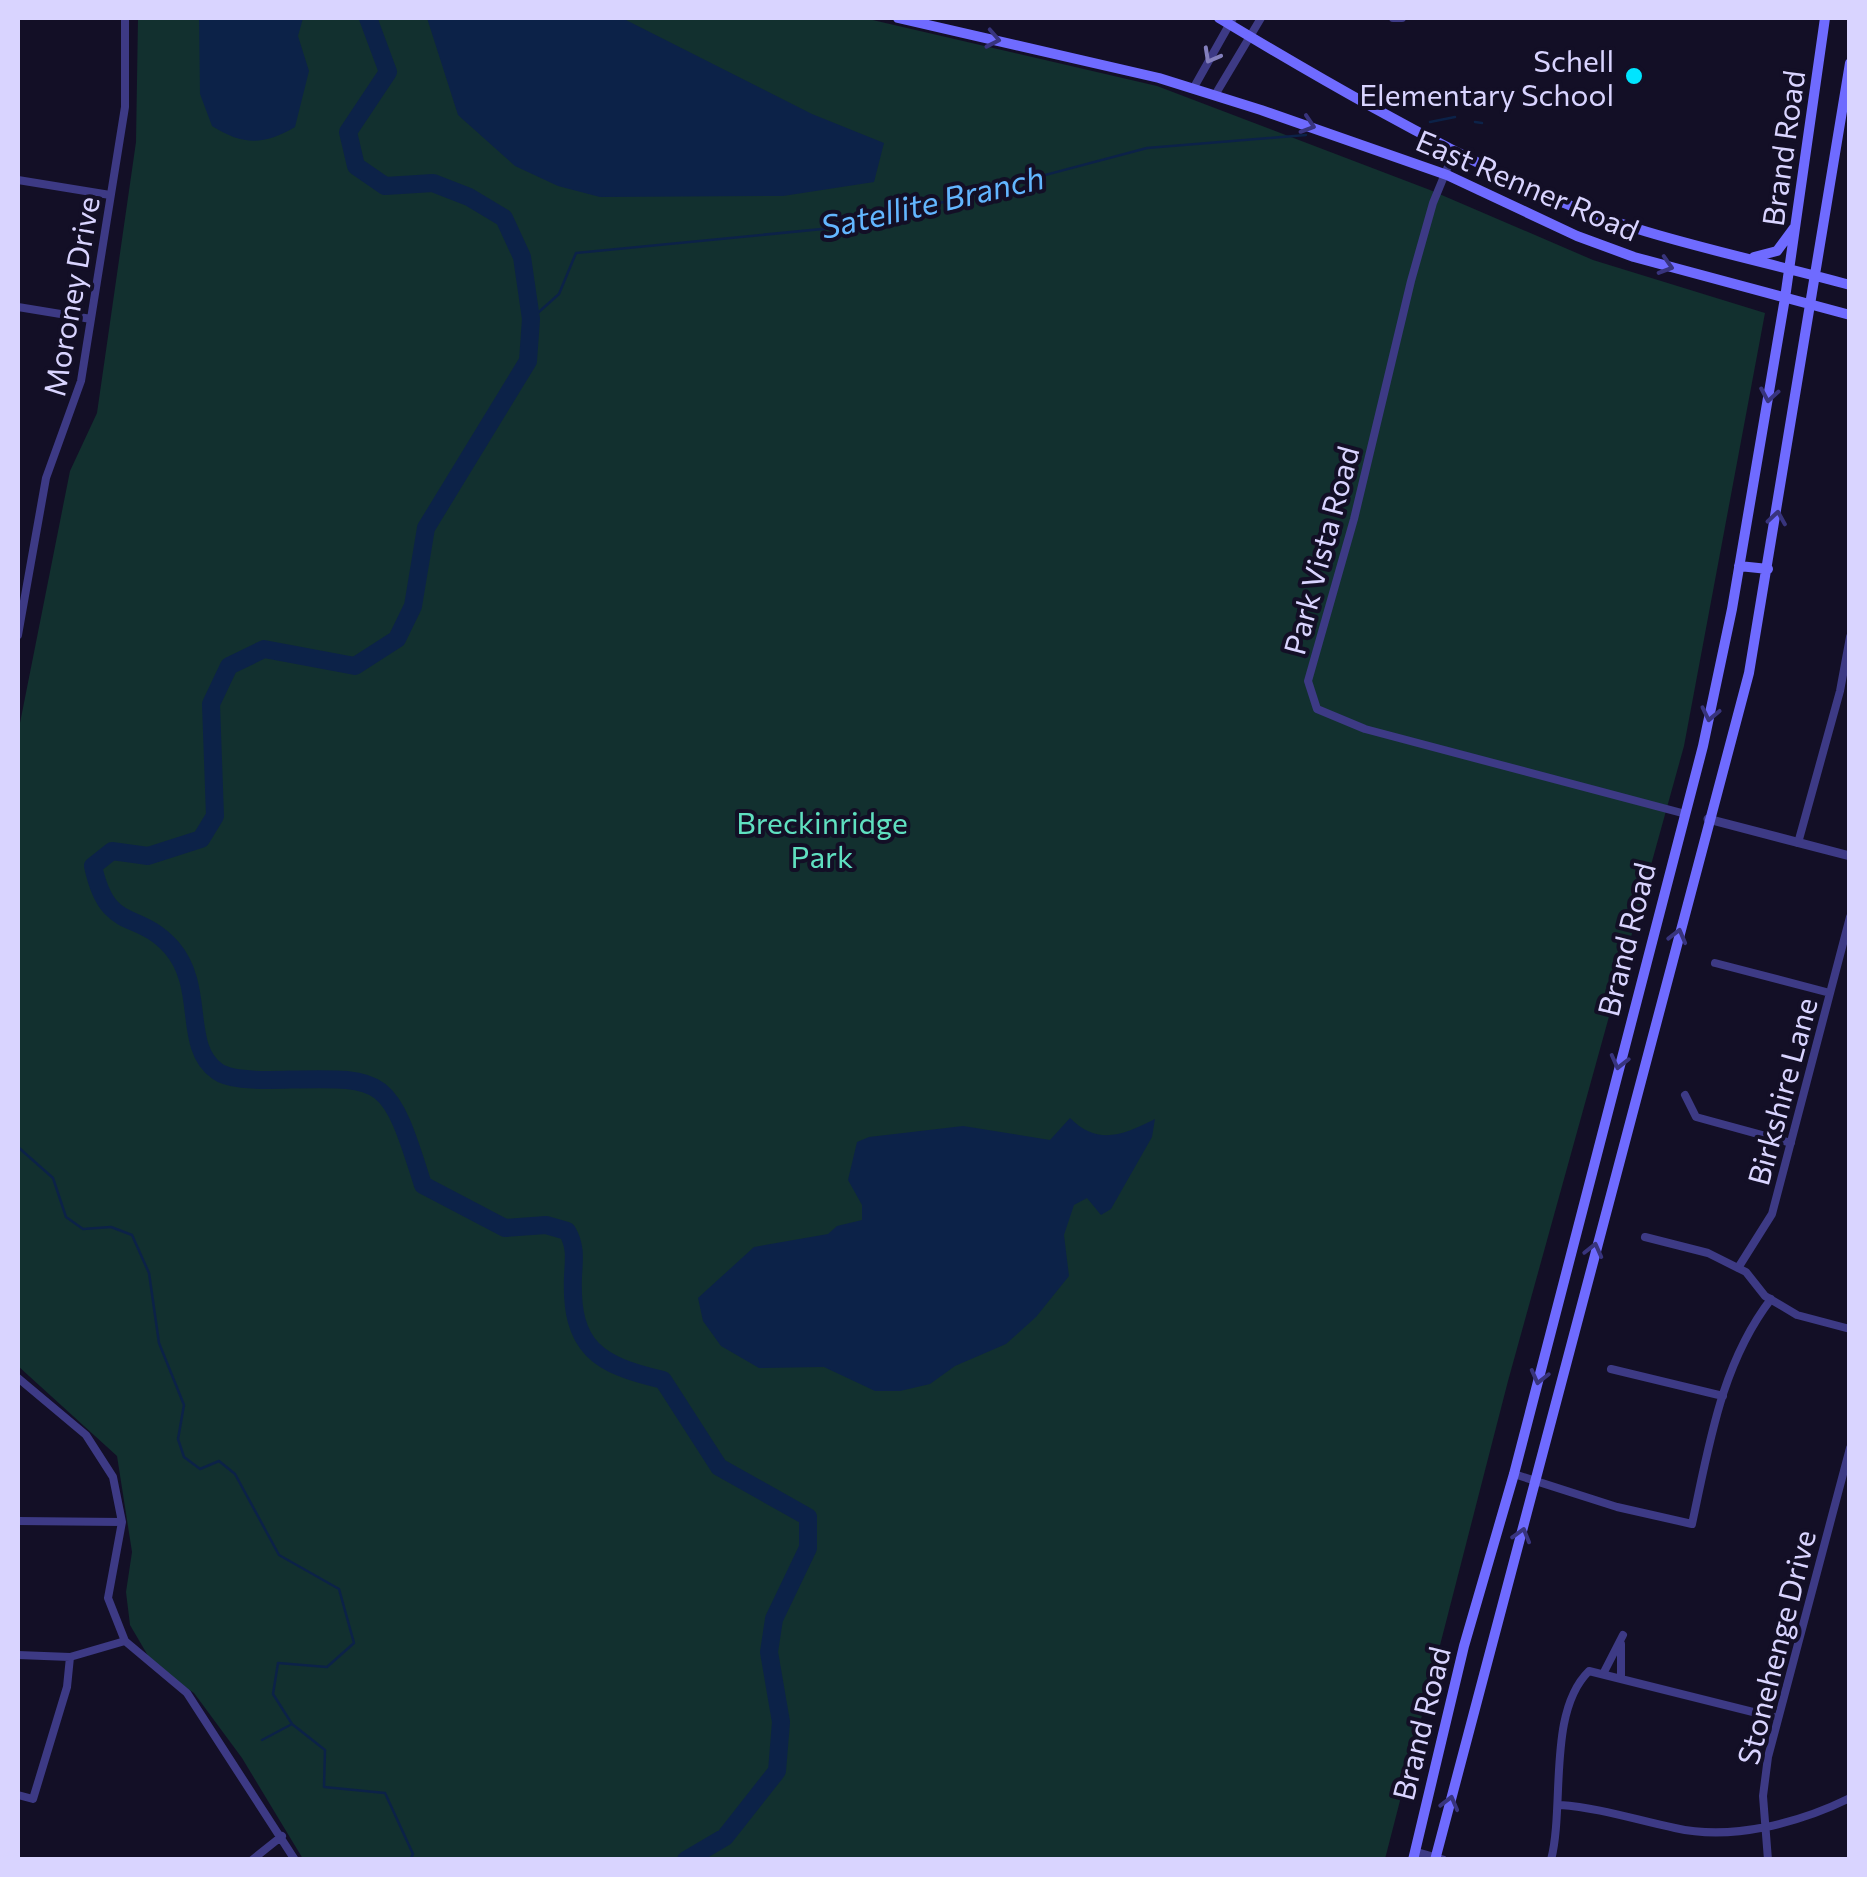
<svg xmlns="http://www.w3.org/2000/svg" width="1867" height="1877" viewBox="0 0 1867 1877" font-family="Commissioner,sans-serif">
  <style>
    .green { fill: #12302f }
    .water { fill: #0c2248 }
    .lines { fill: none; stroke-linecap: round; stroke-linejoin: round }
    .stream { stroke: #0c2248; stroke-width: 2.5 }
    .river { stroke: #0c2248; stroke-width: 18 }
    .minor { stroke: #3d3a85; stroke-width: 8 }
    .tertiary { stroke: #3d3a85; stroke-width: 9 }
    .secondary { stroke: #6f6bff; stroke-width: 10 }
    .oneway { stroke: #38347d }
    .oneway2 { stroke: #837fbc }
    .poi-dot { fill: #00e5ff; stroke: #130f26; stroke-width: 4 }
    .labels { text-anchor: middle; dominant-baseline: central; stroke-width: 8; stroke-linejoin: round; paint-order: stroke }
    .poi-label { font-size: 30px; fill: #d9d4ff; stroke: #130f26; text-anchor: end }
    .street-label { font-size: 30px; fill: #d9d4ff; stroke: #130f26 }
    .park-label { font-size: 30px; fill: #5fe0c0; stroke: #130f26 }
    .water-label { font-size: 32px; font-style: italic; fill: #62b6ff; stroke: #130f26 }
  </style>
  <rect width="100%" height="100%" fill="#130f26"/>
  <path class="green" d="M138,18h726l293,68 273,104 163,70 172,53 -81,433 -176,635 -123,478h-1082l-61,-101 -48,-65 -40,-27 -24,-41 -4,-33 6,-40 -15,-96 -99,-90v-633l52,-262 27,-58 39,-271z"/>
  <path class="water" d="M199,18h104l-5,18 11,35 -14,56c-31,18 -51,19 -83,-1l-12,-32z
    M427,18h195l190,96 72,29 -10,39 -91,14 -183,1 -42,-11 -43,-20 -57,-51z
    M1070,1118c28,28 53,17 85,1l-3,18 -41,72 -10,6 -14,-17 -13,7 -10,30 5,41 -33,41 -30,27 -51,22 -25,18 -30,7h-25l-51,-24 -65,1 -38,-22 -18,-25 -5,-23 56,-51 74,-13 9,-8 25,-6v-15l-14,-25 9,-38 12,-5 94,-11 87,14z"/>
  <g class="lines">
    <path class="stream" d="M1430,122l25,-5
      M1475,122l7,1
      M531,319l28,-25 17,-41 277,-27 294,-78 159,-13
      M18,1147l35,31 13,39 17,12 28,-2 21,8 17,38 10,70 25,62 -6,34 6,18 16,12 19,-8 16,13 44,81 60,34 15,54 -27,24 -49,-4 -5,31 19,30 33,26 -1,37 61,6 28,61 -3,6
      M262,1740l30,-16"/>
    <path class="river" d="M368,18l20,54 -40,60 8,34 29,20 48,-3 36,14 35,21 18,39 9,62 -3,42 -102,167 -13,78 -16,33 -42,27 -91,-17 -35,17 -18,38 4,112 -14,23 -53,17 -36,-5 -19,15c15,69 44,42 79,82 34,40 10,98 45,123 12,9 37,9 52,9 117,-2 118,-10 154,105l82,43 41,-3 21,6c9,15 7,28 6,45 -3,72 25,89 90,104l56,87 89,50v31l-34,71 -5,33 12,70 -4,49 -52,66 -39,23"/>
    <path class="minor" d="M1393,18h9
      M1193,89l40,-71
      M1215,95l46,-77
      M1454,152l-21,51 -22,78 -57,238 -46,162 9,28 48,20 317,84
      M18,180l92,15
      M18,307l73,12
      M18,635l28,-157 35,-97 44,-274v-89
      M1798,843l42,-152 10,-54
      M1715,963l115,30
      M1685,1095l11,22 95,26
      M1645,1237l63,16 38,19 19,24 32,19 53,14
      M1738,1268l34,-54 78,-297
      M1611,1369l112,27
      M18,1378l68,57 27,42 9,45 -14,76 17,43 62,52 108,167
      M1514,1474l103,33 75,17c17,-78 29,-160 79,-225
      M18,1521l104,1
      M18,1655l52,2 55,-16
      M1603,1674l20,-39
      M1621,1678v-34
      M18,1795l15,4 34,-112 3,-30
      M1560,1805c41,3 76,15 115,23 57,13 124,-5 175,-30
      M252,1860l30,-24
      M1551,1860c14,-55 -4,-148 38,-189l188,47
      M1768,1860l-5,-64 5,-39 82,-309"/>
    <path class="tertiary" d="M1708,819l142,37
      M1415,1852l28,8"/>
    <path class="secondary" d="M898,18l261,60 102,32 186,65 130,61 57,21 216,58
      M1219,18c103,62 206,121 315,172 99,46 211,66 316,95
      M1754,257l23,-6 17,-23
      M1739,566l29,3
      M1413,1860l51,-214 50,-172 189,-728 29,-137 53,-311 40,-280
      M1435,1860l314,-1187 101,-610"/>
  </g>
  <defs><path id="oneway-chevron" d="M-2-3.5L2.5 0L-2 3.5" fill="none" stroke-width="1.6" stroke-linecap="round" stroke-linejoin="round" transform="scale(2.5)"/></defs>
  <g class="oneway">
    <use href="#oneway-chevron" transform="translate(993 39) rotate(11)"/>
    <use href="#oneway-chevron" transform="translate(1308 125) rotate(18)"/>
    <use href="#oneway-chevron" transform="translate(1666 266) rotate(17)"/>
    <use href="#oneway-chevron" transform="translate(1769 395) rotate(100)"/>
    <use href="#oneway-chevron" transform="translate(1777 518) rotate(-81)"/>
    <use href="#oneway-chevron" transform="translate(1710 714) rotate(102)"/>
    <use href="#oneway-chevron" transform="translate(1678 936) rotate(-75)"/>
    <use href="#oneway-chevron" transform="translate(1619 1062) rotate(104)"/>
    <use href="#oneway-chevron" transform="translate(1594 1250) rotate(-76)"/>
    <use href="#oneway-chevron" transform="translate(1539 1377) rotate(104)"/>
    <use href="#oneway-chevron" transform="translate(1522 1535) rotate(-74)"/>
    <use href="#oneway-chevron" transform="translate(1450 1803) rotate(-75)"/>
  </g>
  <use class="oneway2" href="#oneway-chevron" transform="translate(1211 56) rotate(119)"/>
  <circle class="poi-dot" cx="1634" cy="76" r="10"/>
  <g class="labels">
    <g class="poi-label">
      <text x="1614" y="59">Schell<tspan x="1614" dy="34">Elementary School</tspan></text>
    </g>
    <g class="street-label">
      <text transform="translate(1782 148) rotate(-82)">Brand Road</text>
      <text transform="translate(1528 184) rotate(23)">East Renner Road</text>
      <text transform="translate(70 296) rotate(-80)">Moroney Drive</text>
      <text transform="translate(1320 550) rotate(-75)">Park Vista Road</text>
      <text transform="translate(1625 939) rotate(-76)">Brand Road</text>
      <text transform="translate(1781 1091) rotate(-75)">Birkshire Lane</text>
      <text transform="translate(1775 1647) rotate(-76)">Stonehenge Drive</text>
      <text transform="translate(1420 1723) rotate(-76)">Brand Road</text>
    </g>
    <g class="park-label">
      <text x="822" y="821">Breckinridge<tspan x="822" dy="34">Park</tspan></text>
    </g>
    <g class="water-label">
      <text transform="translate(932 201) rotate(-13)">Satellite Branch</text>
    </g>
  </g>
  <rect width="1867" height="1877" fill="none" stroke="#d9d4ff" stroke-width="40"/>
</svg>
